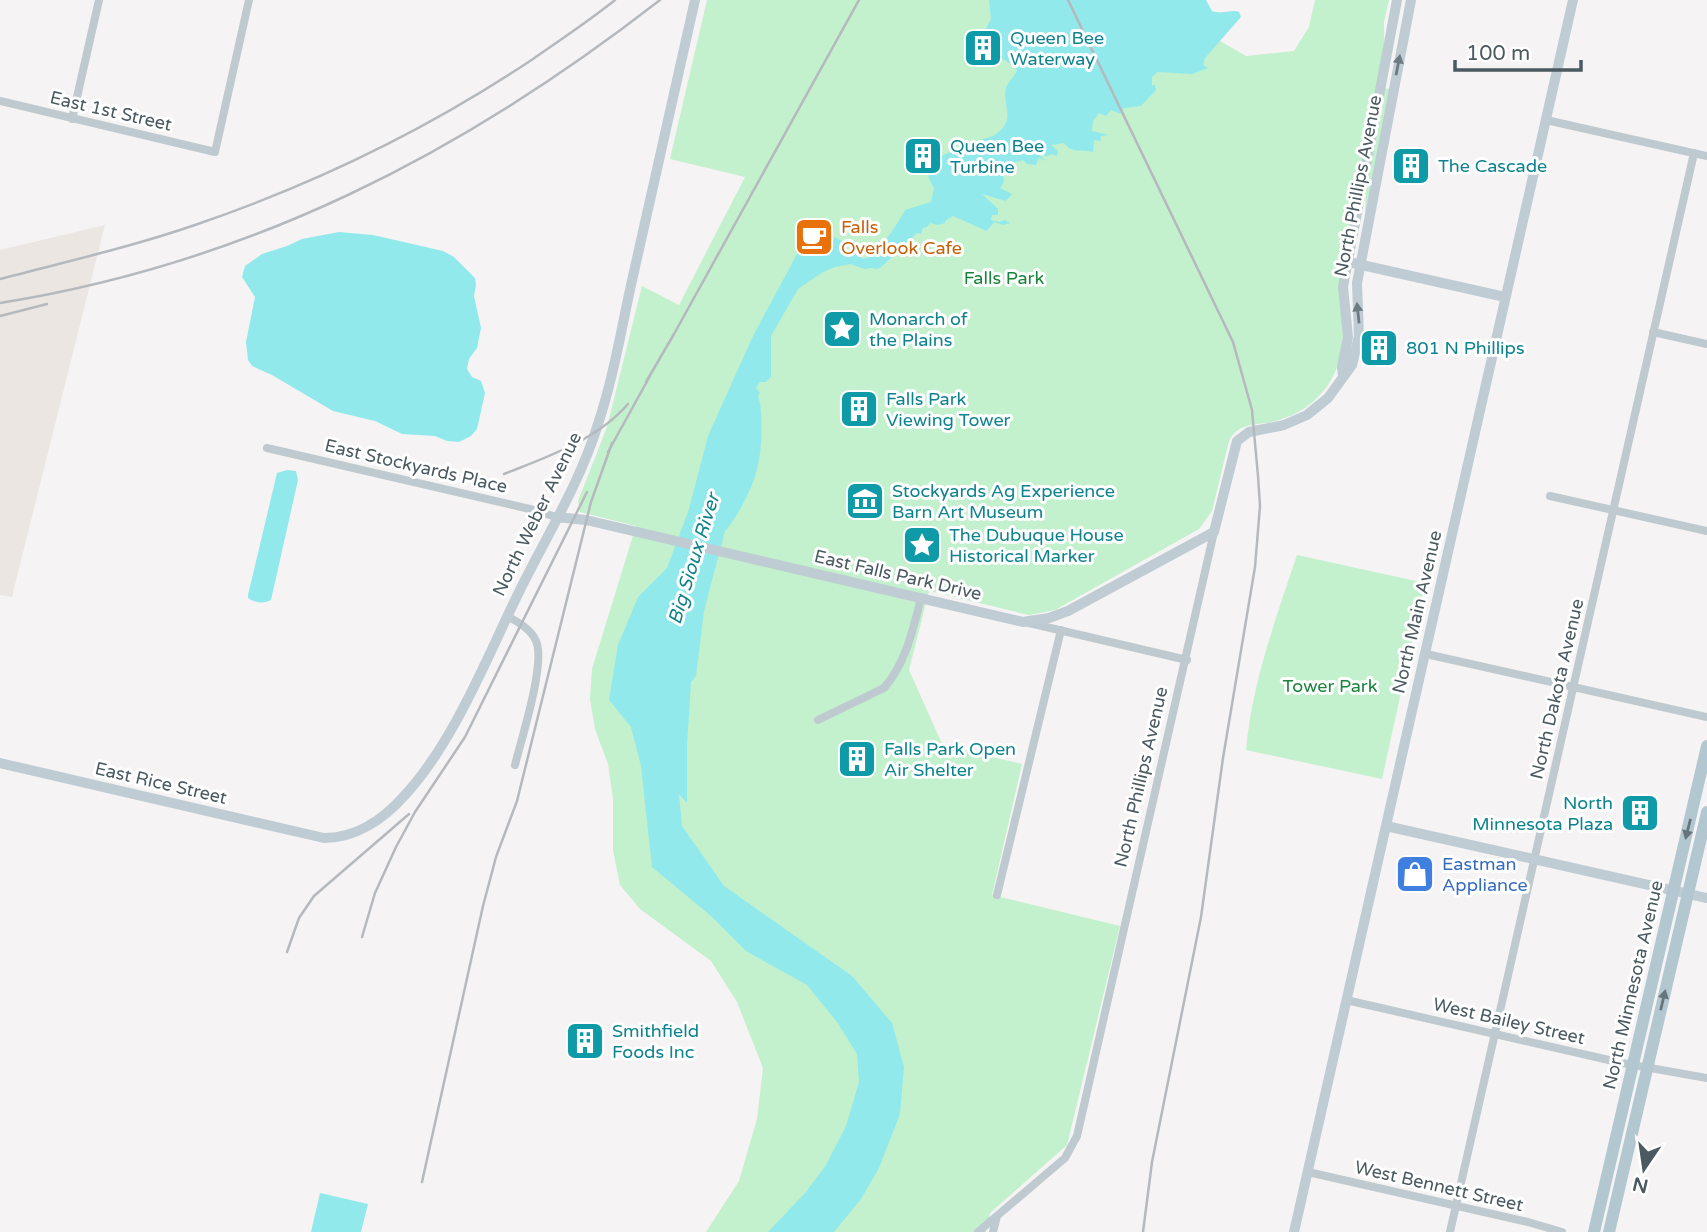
<svg xmlns="http://www.w3.org/2000/svg" width="1707" height="1232" viewBox="0 0 1707 1232" font-family="'Varela Round',sans-serif">
  <style>
    .commercial { fill: #ebe6e1 }
    .green { fill: #c3f0cd }
    .water { fill: #91e9ec }
    .lines { fill: none; stroke-linecap: round; stroke-linejoin: round }
    .river { stroke: #91e9ec; stroke-width: 16 }
    .street { stroke: #becacf; stroke-width: 8 }
    .secondary { stroke: #bfccd4; stroke-width: 10 }
    .primary { stroke: #b3c7d0; stroke-width: 12 }
    .rail { stroke: #b5b9bd; stroke-width: 2.5 }
    .oneway { fill: #6d7c83 }
    .oneway2 { fill: #64757c }
    .labels { text-anchor: middle; dominant-baseline: central; stroke-width: 6; stroke-linejoin: round; paint-order: stroke }
    .culture-label { font-size: 18px; fill: #0d838f; stroke: #fff; text-anchor: start }
    .street-label { font-size: 18px; fill: #4a5a60; stroke: #fff }
    .food-label { font-size: 18px; fill: #c56008; stroke: #fff; text-anchor: start }
    .park-label { font-size: 18px; fill: #19843c; stroke: #fff }
    .shop-label { font-size: 18px; fill: #366cbe; stroke: #fff; text-anchor: start }
    .water-label { font-size: 19px; font-style: italic; fill: #0f8388; stroke: #fff }
  </style>
  <rect width="100%" height="100%" fill="#f5f3f3"/>
  <path class="commercial" d="M105,225l-93,372 -12,-2v-345z"/>
  <path class="green" d="M707,0h477l3,22 59,34 48,-5 15,-24 6,-27h74l-5,22v25l-45,248c1,13 5,26 4,38 0,47 -30,82 -77,90 -16,2 -29,2 -37,18l-17,70 -13,18 -144,81 -26,5 -100,-24 -20,79 34,76 79,18 -30,131 128,31 -53,219 -77,68 -4,19h-280l33,-51 18,-62 6,-51 -26,-66 -26,-41 -71,-52 -20,-24 -7,-35v-51l-5,-35 -13,-35 -5,-30 2,-30 44,-143 -56,-14 -2,-11 29,-74 35,-141 37,19 66,-128 -75,-18z
    M1384,88l6,1 -25,128 1,-35z
    M1297,555l128,28 -43,196 -136,-29c6,-67 30,-132 51,-195z"/>
  <path class="water" d="M989,0h217l6,11c11,4 19,-2 27,1l2,5 -36,41 -2,7 5,3 -16,6 -34,-2 -6,5v9l3,-2 1,6 -15,16 -17,2 -4,6 -9,-4 -5,6 -7,-3 -6,8 -1,10 17,4 -8,1 -1,3 2,2 -8,-1 -1,12c-11,-3 -21,2 -29,-9l-13,2 7,6 -1,5 -6,-2 -5,3 -3,-4 -3,3 7,5 -8,-3 -3,7 -9,-1 -4,-4 -5,2 -19,-7 -4,13 3,5 5,2 1,7 -4,6 12,6 -6,7 -24,-7 16,15v6h-6l-1,5 8,2 6,-2 5,3 -7,2 -9,-3 -7,9 -34,-15 -8,5v2l-7,2 -8,-2 -3,4 -4,1 -2,6c-17,-5 -21,-3 -32,12l1,3 -10,9 2,8 -17,3 -15,-5 -15,3 -12,5 -25,17 -27,47v41l-5,5h-6l-4,6 4,5 -2,2c6,19 4,59 -2,78 -4,16 -21,48 -31,58l-21,80 -8,65 -5,6 -4,63v58l-8,-9 3,32 42,60 128,90 40,47 12,44 -4,47 -21,54 -18,31 -27,33h-66l38,-40 20,-27 20,-39 13,-44 -2,-28 -20,-32 -30,-37 -61,-34 -35,-35 -59,-49 -11,-101 -10,-39 -22,-27 9,-55 20,-48 29,-29 22,-59 19,-73 45,-100 50,-93 23,11 9,-17 8,5 1,8 10,2 9,7c15,-3 35,-36 42,-49l26,-8 3,-14c-15,-24 -1,-29 20,-37 5,-1 9,-5 14,-7 12,-6 24,-4 34,-15 12,-13 0,-27 4,-41 2,-7 9,-11 11,-18 -7,-10 -23,-11 -24,-26l-12,-6 10,-19z
    M339,232l34,3 70,16 11,6 21,21 1,7 -2,11 7,32 -4,20 -8,11 -2,10 5,8 9,4 4,12 -8,36 -6,7 -12,6 -12,-1 -12,-5 -33,-2 -27,-13 -42,-10 -61,-36 -20,-9 -4,-6 -2,-18 9,-45 -13,-20 3,-11 17,-12 25,-8 15,-7z
    M287,470l9,1 2,9 -27,120c-7,4 -16,3 -23,-2v-3l29,-122z
    M320,1193l48,11 -7,28h-50z"/>
  <g class="lines">
    <path class="river" d="M980,173l44,-25
      M876,261l47,-45"/>
    <path class="street" d="M0,101l215,51 34,-152
      M72,119l27,-119
      M1546,120l161,36
      M1653,332l54,12
      M267,448l267,62 22,7
      M1550,496l157,35
      M507,616c11,6 24,13 29,25 10,22 -15,99 -21,124
      M1029,623l158,37
      M1426,654l281,63
      M818,720l66,-32c22,-25 29,-59 37,-90
      M997,895l64,-265
      M1346,1000l276,63 85,15
      M1308,1172l220,50 34,10
      M978,1232l87,-74 12,-22 137,-604
      M993,1232l4,-16
      M1450,1232l244,-1079"/>
    <path class="secondary" d="M1353,263l152,34
      M1343,376l-1,-9 6,-30 -5,-50 54,-287
      M556,517l30,3 437,102 26,-4 19,-7 146,-79 23,-91 12,-9 35,-7 23,-10 21,-17 24,-33 7,-29 -2,-53 54,-283
      M0,763l324,75c32,0 60,-19 81,-43 49,-53 82,-138 114,-203 27,-55 61,-109 79,-168 15,-45 23,-93 33,-139 22,-95 42,-190 64,-285
      M1386,826l321,72
      M1294,1232l279,-1232"/>
    <path class="primary" d="M1594,1232l113,-486
      M1609,1232l98,-420"/>
    <path class="rail" d="M1068,0l165,342 19,68 6,66 2,30 -5,61 -32,191 -22,159 -49,245 -9,70
      M0,279c65,-17 131,-32 195,-54 120,-41 232,-95 338,-166 27,-19 56,-38 82,-59
      M0,303c250,-40 462,-149 660,-303
      M0,316l47,-12
      M646,382l28,-48 185,-334
      M608,452l42,-76
      M504,474c43,-17 93,-34 124,-70
      M362,937l13,-44 21,-46 19,-35 50,-75 122,-245
      M287,952l12,-34 15,-22 95,-82
      M422,1182l61,-276 13,-49 21,-56 74,-299 21,-59"/>
  </g>
  <defs><path id="oneway-solid" d="M-6-.8H1V-3.2L6.5 0L1 3.2V.8H-6Z" transform="scale(1.75)"/></defs>
  <g class="oneway">
    <use href="#oneway-solid" transform="translate(1398 65) rotate(-79)"/>
    <use href="#oneway-solid" transform="translate(1358 313) rotate(-96)"/>
  </g>
  <g class="oneway2">
    <use href="#oneway-solid" transform="translate(1688 829) rotate(104)"/>
    <use href="#oneway-solid" transform="translate(1663 1000) rotate(-77)"/>
  </g>
  <defs>
    <g id="building-square" transform="scale(2.0125)"><rect x="-9" y="-9" width="18" height="18" rx="4" fill="#0f9aa8" stroke="#fff"/><path d="M-4-6H4V6H1V3H-1V6H-4ZM-2.5-4.3h1.7v1.8h-1.7ZM.8-4.3h1.7v1.8H.8ZM-2.5-1h1.7V.8h-1.7ZM.8-1h1.7V.8H.8Z" fill="#fff"/></g>
    <g id="cafe-square" transform="scale(2.0125)"><rect x="-9" y="-9" width="18" height="18" rx="4" fill="#e8710a" stroke="#fff"/><path d="M-5.5-4.5H6V0H3Q3 3.5 0 3.5H-2.5Q-5.5 3.5-5.5 0ZM3-3.2v2h1.7v-2ZM-6 4.5H4V6H-6Z" fill="#fff"/></g>
    <g id="sight-square" transform="scale(2.0125)"><rect x="-9" y="-9" width="18" height="18" rx="4" fill="#0f9aa8" stroke="#fff"/><path d="M0-6L1.8-2.2L6-1.7L2.9 1.2L3.7 5.4L0 3.3L-3.7 5.4L-2.9 1.2L-6-1.7L-1.8-2.2Z" fill="#fff"/></g>
    <g id="museum-square" transform="scale(2.0125)"><rect x="-9" y="-9" width="18" height="18" rx="4" fill="#0f9aa8" stroke="#fff"/><path d="M0-6L6-3V-2H-6V-3ZM-5-1h2V3h-2ZM-1-1h2V3h-2ZM3-1h2V3H3ZM-6 4H6V6H-6Z" fill="#fff"/></g>
    <g id="shop-square" transform="scale(2.0125)"><rect x="-9" y="-9" width="18" height="18" rx="4" fill="#3f7fe0" stroke="#fff"/><path d="M-5-2.5h2.3a2.7 3.5 0 0 1 5.4 0H5L5.5 6h-11ZM-1.5-2.5h3a1.5 2.3 0 0 0-3 0Z" fill="#fff"/></g>
  </defs>
  <g fill-rule="evenodd">
    <use href="#building-square" x="983" y="48"/>
    <use href="#building-square" x="923" y="156"/>
    <use href="#building-square" x="1411" y="166"/>
    <use href="#cafe-square" x="814" y="237"/>
    <use href="#sight-square" x="842" y="329"/>
    <use href="#building-square" x="1379" y="348"/>
    <use href="#building-square" x="859" y="409"/>
    <use href="#museum-square" x="865" y="501"/>
    <use href="#sight-square" x="922" y="545"/>
    <use href="#building-square" x="857" y="759"/>
    <use href="#building-square" x="1640" y="813"/>
    <use href="#shop-square" x="1415" y="874"/>
    <use href="#building-square" x="585" y="1041"/>
  </g>
  <g class="labels">
    <g class="culture-label">
      <text x="1010" y="38">Queen Bee<tspan x="1010" dy="21">Waterway</tspan></text>
      <text x="950" y="146">Queen Bee<tspan x="950" dy="21">Turbine</tspan></text>
      <text x="1438" y="166">The Cascade</text>
      <text x="869" y="319">Monarch of<tspan x="869" dy="21">the Plains</tspan></text>
      <text x="1406" y="348">801 N Phillips</text>
      <text x="886" y="399">Falls Park<tspan x="886" dy="21">Viewing Tower</tspan></text>
      <text x="892" y="491">Stockyards Ag Experience<tspan x="892" dy="21">Barn Art Museum</tspan></text>
      <text x="949" y="535">The Dubuque House<tspan x="949" dy="21">Historical Marker</tspan></text>
      <text x="884" y="749">Falls Park Open<tspan x="884" dy="21">Air Shelter</tspan></text>
      <text x="1613" y="803" text-anchor="end">North<tspan x="1613" dy="21">Minnesota Plaza</tspan></text>
      <text x="612" y="1031">Smithfield<tspan x="612" dy="21">Foods Inc</tspan></text>
    </g>
    <g class="street-label">
      <text transform="translate(111 111) rotate(13)">East 1st Street</text>
      <text transform="translate(1358 186) rotate(-79)">North Phillips Avenue</text>
      <text transform="translate(416 466) rotate(13)">East Stockyards Place</text>
      <text transform="translate(537 514) rotate(-64)">North Weber Avenue</text>
      <text transform="translate(898 575) rotate(13)">East Falls Park Drive</text>
      <text transform="translate(1417 612) rotate(-77)">North Main Avenue</text>
      <text transform="translate(1557 689) rotate(-77)">North Dakota Avenue</text>
      <text transform="translate(1141 777) rotate(-77)">North Phillips Avenue</text>
      <text transform="translate(161 783) rotate(13)">East Rice Street</text>
      <text transform="translate(1633 985) rotate(-77)">North Minnesota Avenue</text>
      <text transform="translate(1509 1021) rotate(13)">West Bailey Street</text>
      <text transform="translate(1439 1186) rotate(13)">West Bennett Street</text>
    </g>
    <g class="food-label">
      <text x="841" y="227">Falls<tspan x="841" dy="21">Overlook Cafe</tspan></text>
    </g>
    <g class="park-label">
      <text x="1004" y="278">Falls Park</text>
      <text x="1330" y="686">Tower Park</text>
    </g>
    <g class="shop-label">
      <text x="1442" y="864">Eastman<tspan x="1442" dy="21">Appliance</tspan></text>
    </g>
    <g class="water-label">
      <text transform="translate(694 559) rotate(-73)">Big Sioux River</text>
    </g>
  </g>
  <g transform="translate(1644 1169) rotate(193)" stroke="#ffffff" stroke-width="5" paint-order="stroke">
  <path d="M0-5L12 26L0 18L-12 26Z" fill="#4a5a60"/>
  <text y="-10" font-size="19" font-weight="bold" text-anchor="middle" fill="#4a5a60">N</text>
  </g>
  <path d="M1455 60v10h126v-10" fill="none" stroke="#4a5a60" stroke-width="3.5"/>
  <text x="1466" y="60" font-size="21" fill="#4a5a60" stroke="#ffffff" stroke-width="5" paint-order="stroke">100 m</text>
</svg>
